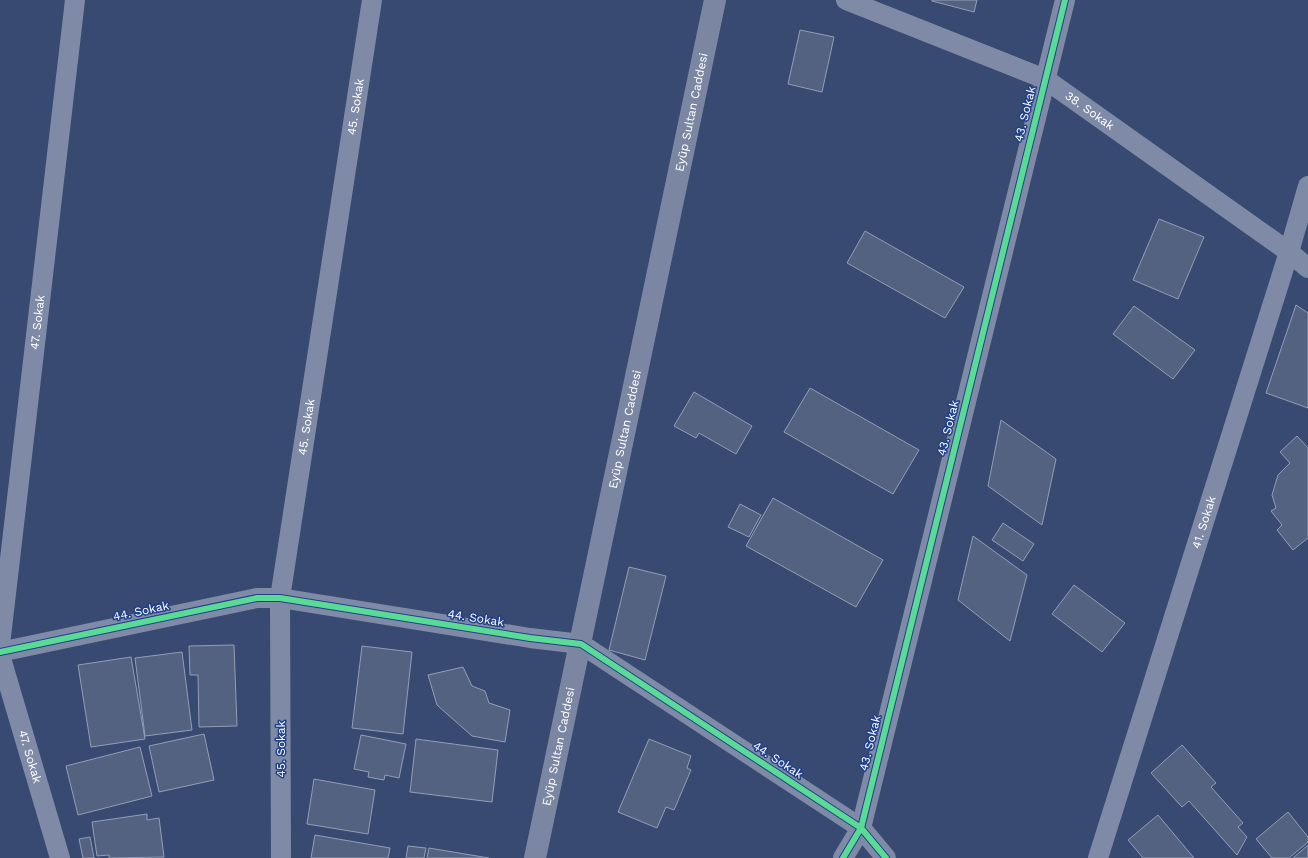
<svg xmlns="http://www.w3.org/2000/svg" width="1308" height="858" viewBox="0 0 1308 858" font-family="'Work Sans',sans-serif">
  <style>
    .building { fill: #546282; stroke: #939eb5 }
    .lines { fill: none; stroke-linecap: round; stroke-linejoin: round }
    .street { stroke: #7f8ba6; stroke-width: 20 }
    .secondary { stroke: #7b86a2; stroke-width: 22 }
    .cycleway-casing { stroke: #20408a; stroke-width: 8 }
    .cycleway { stroke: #5adb95; stroke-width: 6 }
    .labels { text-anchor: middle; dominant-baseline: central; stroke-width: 3; stroke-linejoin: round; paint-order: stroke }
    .street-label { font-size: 12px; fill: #fff; stroke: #20408a }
  </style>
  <rect width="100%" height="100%" fill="#384a72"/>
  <path class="building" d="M932,0h45l-3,12 -42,-11z
    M800,30l34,7 -12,55 -34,-8z
    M1159,219l45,18 -26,62 -45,-19z
    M865,231l99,56 -19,31 -98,-55z
    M1296,305l12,8v95l-42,-15z
    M1134,306l61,44 -22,29 -60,-45z
    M810,388l109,62 -26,44 -109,-62z
    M694,392l58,34 -16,28 -37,-21 -3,5 -22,-12z
    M1001,420l55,39 -14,66 -54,-39z
    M1297,436l11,12v90l-15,12 -16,-20 5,-5 -11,-14 5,-3 -4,-13 6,-20 12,-12 -10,-11z
    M773,498l110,62 -27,47 -110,-61z
    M740,504l21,11 -12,22 -21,-10z
    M1003,523l31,21 -11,17 -31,-21z
    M973,536l54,39 -17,66 -52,-41z
    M629,567l37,9 -21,84 -36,-10z
    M1074,585l51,38 -23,29 -50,-38z
    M234,645l3,81 -38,1 -1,-52h-8l-1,-29z
    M362,646l50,6 -9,82 -51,-6z
    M182,652l10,78 -47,6 -10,-78z
    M131,657l14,82 -54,8 -13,-82z
    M463,667l9,19 13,5 4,12 21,7 -5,32 -33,-6 -35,-31 -9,-30z
    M204,734l10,46 -55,12 -10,-46z
    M361,735l45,9 -7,34 -14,-3 -1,5 -16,-3 1,-5 -15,-3z
    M416,739l82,11 -6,52 -82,-10z
    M649,739l42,17 -4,12 4,2 -17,40 -8,-3 -9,21 -39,-16z
    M1182,745l34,38 -5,4 32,36 -5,4 9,10 -10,18 -48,-54 -7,6 -31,-34z
    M140,747l12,49 -74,19 -12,-49z
    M314,779l61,11 -7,44 -61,-10z
    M1288,812l20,25v5l-19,16h-17l-16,-19z
    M147,814v6l12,-2 5,39 -55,1v-3l-12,1 -5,-34z
    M1158,815l36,43h-51l-15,-18z
    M315,835l75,13 -2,10h-77z
    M90,837l4,21h-11l-4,-19z
    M1308,845v13h-15z
    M408,846l18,2 -2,10h-18z
    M429,848l60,10h-62z"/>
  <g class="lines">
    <g class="street">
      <path id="s1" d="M846,0l199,79 244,173 19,16"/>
      <path id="s2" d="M0,645l75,-645"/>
      <path d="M0,652l257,-54h23l250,40 51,6 280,184 25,30"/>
      <path id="s3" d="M0,655l60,203"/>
      <path id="s4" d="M281,858l-1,-260 92,-598"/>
      <path d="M843,858l18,-30 204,-828"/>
      <path id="s5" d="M1098,858l191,-606 19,-66"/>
    </g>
    <path class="secondary" id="s6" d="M535,858l180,-858"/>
    <g class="cycleway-casing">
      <path id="cycleway" d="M0,652l257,-54h23l250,40 51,6 280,184 25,30
        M843,858l18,-30 204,-828"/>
    </g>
    <use href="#cycleway" class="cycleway"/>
  </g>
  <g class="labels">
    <g class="street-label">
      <text stroke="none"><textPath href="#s4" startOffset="757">45. Sokak</textPath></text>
      <text stroke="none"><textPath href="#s1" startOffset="269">38. Sokak</textPath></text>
      <text stroke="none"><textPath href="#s6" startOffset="762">Eyüp Sultan Caddesi</textPath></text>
      <text transform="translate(1025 114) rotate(-76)">43. Sokak</text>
      <text stroke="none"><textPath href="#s2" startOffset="325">47. Sokak</textPath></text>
      <text stroke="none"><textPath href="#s4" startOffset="433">45. Sokak</textPath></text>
      <text transform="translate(948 428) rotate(-76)">43. Sokak</text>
      <text stroke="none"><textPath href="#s6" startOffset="438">Eyüp Sultan Caddesi</textPath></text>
      <text stroke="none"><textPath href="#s5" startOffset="352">41. Sokak</textPath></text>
      <text transform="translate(141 611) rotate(-12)">44. Sokak</text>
      <text transform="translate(476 618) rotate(9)">44. Sokak</text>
      <text transform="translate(870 743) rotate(-76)">43. Sokak</text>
      <text stroke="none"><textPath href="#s6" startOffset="114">Eyüp Sultan Caddesi</textPath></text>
      <text transform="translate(281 749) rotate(-90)">45. Sokak</text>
      <text stroke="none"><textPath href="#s3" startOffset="106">47. Sokak</textPath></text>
      <text transform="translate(778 760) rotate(33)">44. Sokak</text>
    </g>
  </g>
</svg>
